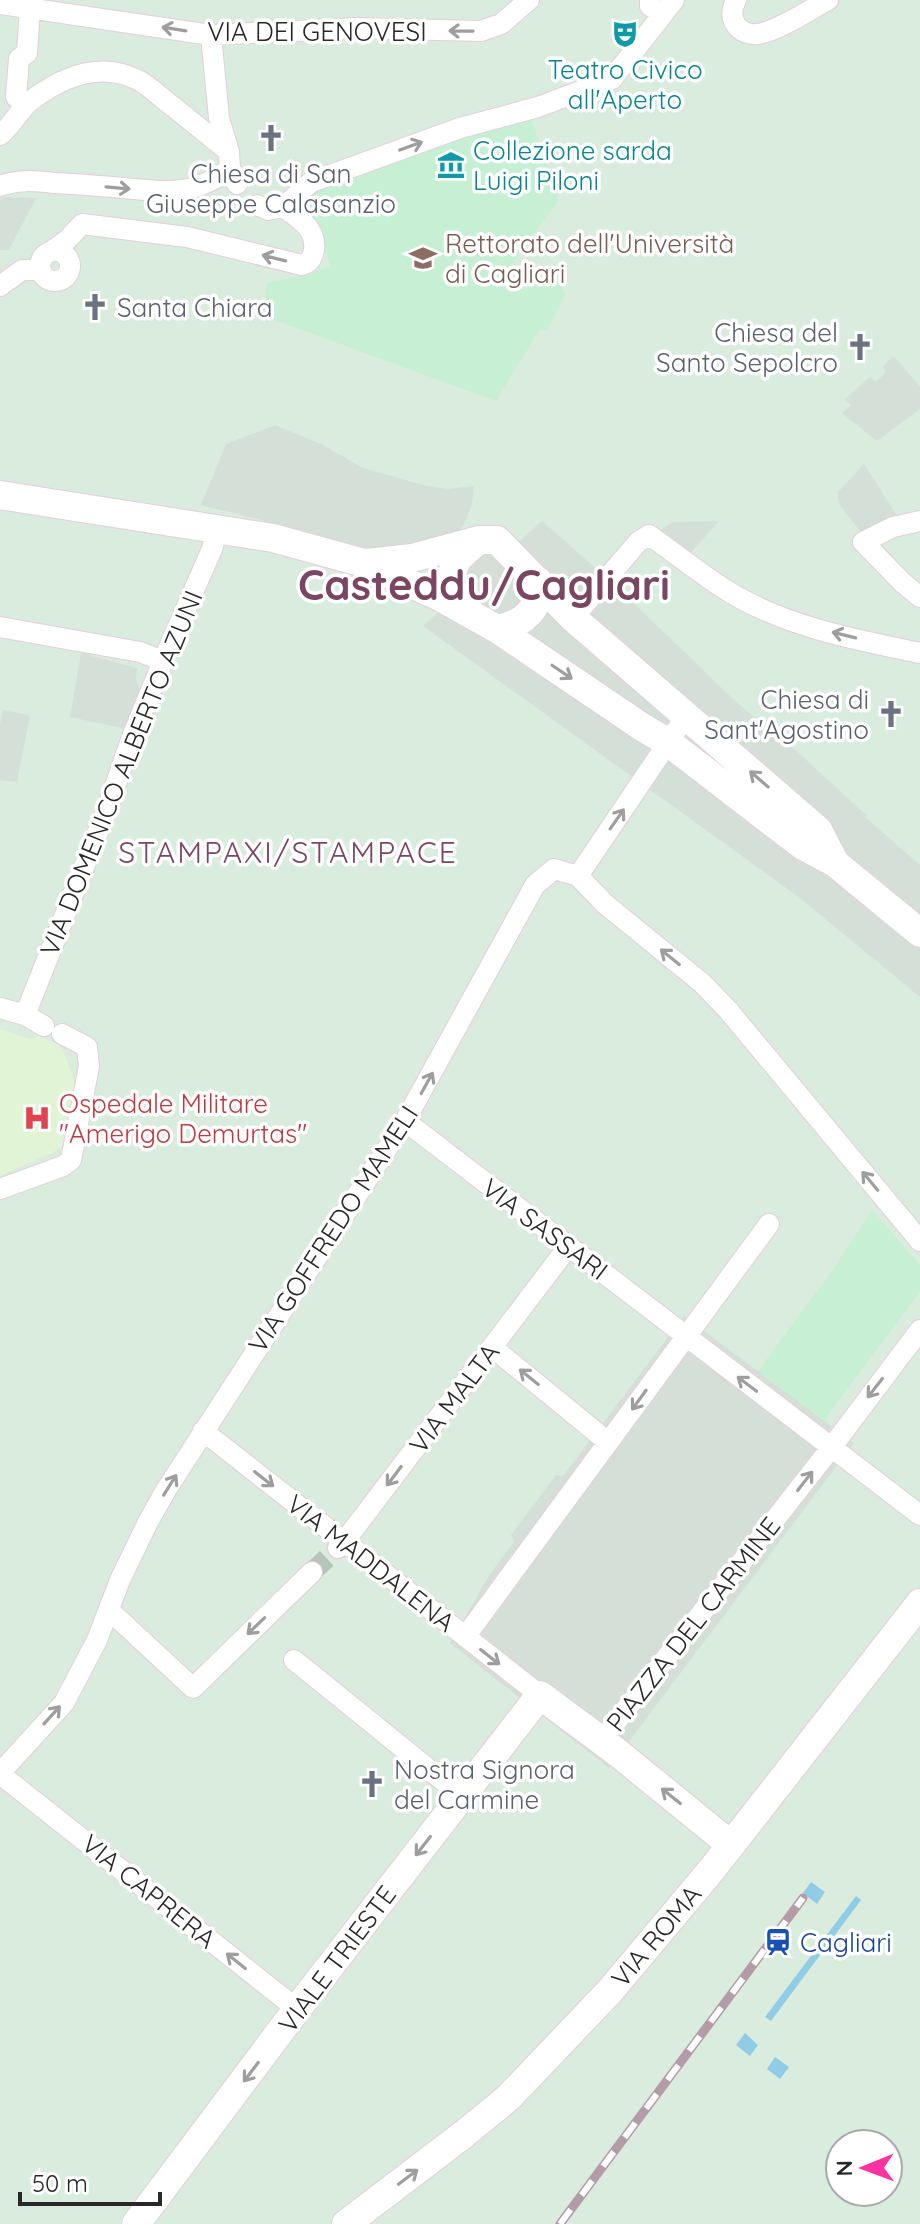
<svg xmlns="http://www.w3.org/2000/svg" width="920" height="2224" viewBox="0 0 920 2224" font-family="Quicksand,sans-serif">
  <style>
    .education { fill: #c6efd4 }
    .medical { fill: #e1f4d5 }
    .green { fill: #91cce7 }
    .plaza { fill: #d4e0d7 }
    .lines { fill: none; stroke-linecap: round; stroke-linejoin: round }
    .street-tunnel { stroke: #b6c5b9; stroke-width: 20; stroke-dasharray: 20 10; stroke-linecap: butt }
    .street-casing { stroke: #e3ced9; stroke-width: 22 }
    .secondary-casing { stroke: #e3ced9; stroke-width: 30 }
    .street { stroke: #fff; stroke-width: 20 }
    .secondary { stroke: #fff; stroke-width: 28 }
    .rail-casing { stroke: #b49ba8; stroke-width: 9 }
    .rail { stroke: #fff; stroke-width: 6; stroke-dasharray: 18; stroke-linecap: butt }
    .oneway { stroke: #9e9e9e }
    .labels { text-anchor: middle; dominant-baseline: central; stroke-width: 7; stroke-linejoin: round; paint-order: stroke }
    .street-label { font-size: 26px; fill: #282828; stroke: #fff }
    .culture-label { font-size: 26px; fill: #0d838f; stroke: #fff }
    .worship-label { font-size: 26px; fill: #5b616d; stroke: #fff; text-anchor: start }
    .education-label { font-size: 26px; fill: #785e54; stroke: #fff; text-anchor: start }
    .health-label { font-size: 26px; fill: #be3a42; stroke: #fff; text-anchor: start }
    .transit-label { font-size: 26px; fill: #164399; stroke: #fff; text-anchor: start }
    .quarter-label { font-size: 30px; letter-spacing: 2px; fill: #7b4662; stroke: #fff }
    .town-label { font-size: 42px; font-weight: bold; fill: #7b4662; stroke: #fff }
  </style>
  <rect width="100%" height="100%" fill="#d9ecdd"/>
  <path class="education" d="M530,115l29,85 -53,72 -8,8 25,10 7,-6 17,-8 12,6 6,13 -18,36 -7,-2 -44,72 -232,-85 2,-31 5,-3 26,-5 34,-10 -26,-72z
    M872,1210l48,55v27l-96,128 -66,-49 74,-100z"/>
  <path class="medical" d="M0,1029l30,10 9,-3 20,9 4,5 16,43 -10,49 -17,11 -52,23z"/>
  <path class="green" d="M811,1882l14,10 -8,12 -14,-11z
    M856,1896l5,4 -90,121 -6,-4z
    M745,2033l13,12 -8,11 -14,-11z
    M775,2057l14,10 -9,12 -13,-10z"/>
  <path class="plaza" d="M5,197l31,1 -27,52h-9v-51z
    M894,356l26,31v22l-43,32 -35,-28 9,-8 -6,-6 25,-22 4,4h3l9,-9 -3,-6z
    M275,425l46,19 42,24 60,17 25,4 26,-3 -2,18 -7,18 -8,12 -11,9 -80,9 -53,-19 -112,-28 25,-61z
    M864,464l37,58 -36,15 -24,-30 -3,-8v-7z
    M542,521l73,64 116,112 46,40 2,-2 85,78 3,1 -2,3 55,48v132l-120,-99 -377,-272 46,-41 -9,-1 14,-28 12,-2 14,4z
    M719,521l-31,35 -31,-24 16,-10z
    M81,653l56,15 -1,10 4,14 -14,37 -56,-12z
    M3,710l27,5 -13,67 -17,-2v-56z
    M684,1316l170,127 -245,325 -159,-125 40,-69 24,-32 -3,-7 45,-60 7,1z"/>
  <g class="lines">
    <path class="street-tunnel" d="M312,1572l26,-24"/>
    <g class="street-casing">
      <path id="street" d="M650,0v6l13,7
        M736,0c-4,8 -6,16 0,25 5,7 14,10 22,9 18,-2 53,-25 70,-34
        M0,4l211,31 145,-7 125,3 20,-7 28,-24
        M211,35l8,83 10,34 1,17 7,15
        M16,97l3,-38 8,-6 3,-44
        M0,135c13,-10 20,-27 33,-36 31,-23 67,-37 103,-20 13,6 24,18 35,26 20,16 39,31 58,47
        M0,186c18,-7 36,-5 55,-3 23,1 46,3 69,5 44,4 67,9 106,-19
        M257,205l11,5 15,-3 28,-25 149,-54 78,-21 74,-28 62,-79
        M52,251l14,-10 16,-17 105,13 115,28c8,-3 10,-6 12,-15 3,-22 -16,-32 -31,-43
        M40 266a15 15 0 1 1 30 0a15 15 0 1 1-30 0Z
        M0,286l22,-16h19
        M920,521l-27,6 -30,15 40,41 17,14
        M573,618l65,-76 11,-7c29,20 57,44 87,61 56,32 122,44 184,57
        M0,627l140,25 23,9
        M578,876l27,28 97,79 26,27 192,231
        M0,1008l25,7 19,11
        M25,1015l83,-208 24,-70 31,-76 49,-112 6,-19
        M405,1121l515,394
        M0,1189l63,-23 8,-6 18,-94 -2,-19 -25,-13
        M492,1347l116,95
        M203,1431l337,264
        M338,1548l6,-6 224,-295
        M109,1610l84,78 119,-116
        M465,1637l304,-413
        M294,1660l168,136
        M601,1741l230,-293 89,-118
        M0,1773l64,-70 33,-63 23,-60 28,-58 18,-32 239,-369 130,-236 19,-16 24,7 108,-160
        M0,1774l297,235"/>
    </g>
    <g class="secondary-casing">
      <path id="secondary" d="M0,495l273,43 91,25 76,34 57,32 145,98 27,16 134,103 32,17 85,70
        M367,563l45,-5 67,-18h18l76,78 245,212 17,33
        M469,612c-3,-12 -11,-19 -15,-30 -7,-20 13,-31 25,-42
        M497,629c27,-5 44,-20 41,-48
        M136,2224l161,-215 243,-314 78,58 113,92
        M346,2224l118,-90 44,-36 102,-107 103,-123 207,-265"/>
    </g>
    <use href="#street" class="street"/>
    <use href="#secondary" class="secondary"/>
    <g class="rail-casing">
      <path id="rail" d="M560,2224l243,-326"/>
    </g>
    <use href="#rail" class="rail"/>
  </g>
  <defs><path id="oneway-shaft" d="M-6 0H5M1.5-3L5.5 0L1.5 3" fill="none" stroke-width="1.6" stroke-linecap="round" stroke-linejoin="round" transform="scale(2)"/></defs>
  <g class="oneway">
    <use href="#oneway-shaft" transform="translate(174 29) rotate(-171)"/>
    <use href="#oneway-shaft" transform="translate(461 31) rotate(-179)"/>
    <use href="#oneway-shaft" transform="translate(411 146) rotate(-20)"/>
    <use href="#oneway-shaft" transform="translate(118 188) rotate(5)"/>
    <use href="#oneway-shaft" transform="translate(274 258) rotate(-166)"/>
    <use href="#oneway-shaft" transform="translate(844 635) rotate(-166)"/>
    <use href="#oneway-shaft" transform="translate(562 672) rotate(34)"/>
    <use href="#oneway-shaft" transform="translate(759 779) rotate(-139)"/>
    <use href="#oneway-shaft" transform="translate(617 819) rotate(-55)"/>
    <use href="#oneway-shaft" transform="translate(670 957) rotate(-141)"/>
    <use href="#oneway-shaft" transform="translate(427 1083) rotate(-61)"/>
    <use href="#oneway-shaft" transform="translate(870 1181) rotate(-130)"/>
    <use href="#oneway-shaft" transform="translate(529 1377) rotate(-141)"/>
    <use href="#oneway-shaft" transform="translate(747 1384) rotate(-143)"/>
    <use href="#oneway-shaft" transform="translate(875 1388) rotate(128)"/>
    <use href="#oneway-shaft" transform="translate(639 1400) rotate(126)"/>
    <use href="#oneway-shaft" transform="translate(394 1476) rotate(127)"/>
    <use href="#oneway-shaft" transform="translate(264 1479) rotate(38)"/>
    <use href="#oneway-shaft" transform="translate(805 1481) rotate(-52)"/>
    <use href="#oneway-shaft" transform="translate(170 1485) rotate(-58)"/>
    <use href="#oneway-shaft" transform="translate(256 1626) rotate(136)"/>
    <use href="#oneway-shaft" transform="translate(490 1657) rotate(38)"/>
    <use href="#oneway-shaft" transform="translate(52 1715) rotate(-48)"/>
    <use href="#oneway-shaft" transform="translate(671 1796) rotate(-141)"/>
    <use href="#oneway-shaft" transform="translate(423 1846) rotate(128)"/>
    <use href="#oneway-shaft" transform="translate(236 1961) rotate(-141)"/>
    <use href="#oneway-shaft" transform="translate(251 2072) rotate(127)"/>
    <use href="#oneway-shaft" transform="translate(408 2177) rotate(-37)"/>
  </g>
  <defs>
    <g id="theatre-bare" transform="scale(2.16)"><path d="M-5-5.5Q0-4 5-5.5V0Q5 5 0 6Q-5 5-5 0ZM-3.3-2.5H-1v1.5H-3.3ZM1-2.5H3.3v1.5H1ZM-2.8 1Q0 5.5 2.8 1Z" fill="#0f9aa8" stroke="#fff" stroke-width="2.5" paint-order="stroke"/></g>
    <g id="church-bare" transform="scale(2.16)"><path d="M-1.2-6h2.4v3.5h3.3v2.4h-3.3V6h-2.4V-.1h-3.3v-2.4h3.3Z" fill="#6b7280" stroke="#fff" stroke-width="2.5" paint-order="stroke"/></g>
    <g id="museum-bare" transform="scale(2.16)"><path d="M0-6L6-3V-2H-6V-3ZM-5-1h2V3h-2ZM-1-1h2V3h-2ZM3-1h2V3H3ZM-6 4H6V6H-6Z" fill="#0f9aa8" stroke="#fff" stroke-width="2.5" paint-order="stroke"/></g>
    <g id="university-bare" transform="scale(2.16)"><path d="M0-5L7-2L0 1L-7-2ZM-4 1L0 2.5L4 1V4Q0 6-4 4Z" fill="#8d6e63" stroke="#fff" stroke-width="2.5" paint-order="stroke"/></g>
    <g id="hospital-bare" transform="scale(2.16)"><path d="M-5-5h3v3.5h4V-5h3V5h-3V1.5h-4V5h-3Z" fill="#e0444e" stroke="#fff" stroke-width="2.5" paint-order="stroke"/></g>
    <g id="station-bare" transform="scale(2.16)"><path d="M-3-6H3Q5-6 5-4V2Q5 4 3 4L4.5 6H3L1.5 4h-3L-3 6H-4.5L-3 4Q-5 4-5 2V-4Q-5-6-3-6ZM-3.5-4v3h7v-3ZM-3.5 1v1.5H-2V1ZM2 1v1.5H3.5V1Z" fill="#1a4fb4" stroke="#fff" stroke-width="2.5" paint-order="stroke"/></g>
  </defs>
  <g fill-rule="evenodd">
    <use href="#theatre-bare" x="625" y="34"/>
    <use href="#church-bare" x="271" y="138"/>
    <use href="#museum-bare" x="451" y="165"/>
    <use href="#university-bare" x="423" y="258"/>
    <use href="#church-bare" x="95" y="307"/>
    <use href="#church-bare" x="860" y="347"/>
    <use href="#church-bare" x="891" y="714"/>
    <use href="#hospital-bare" x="37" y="1118"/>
    <use href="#church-bare" x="372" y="1784"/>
    <use href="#station-bare" x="778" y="1942"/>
  </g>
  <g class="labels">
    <g class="street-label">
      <text x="317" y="31">VIA DEI GENOVESI</text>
      <text transform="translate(121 773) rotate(-68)">VIA DOMENICO ALBERTO AZUNI</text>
      <text transform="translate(333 1229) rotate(-57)">VIA GOFFREDO MAMELI</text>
      <text transform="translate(545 1229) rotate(37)">VIA SASSARI</text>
      <text transform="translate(454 1398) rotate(-53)">VIA MALTA</text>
      <text transform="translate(371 1563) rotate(38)">VIA MADDALENA</text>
      <text transform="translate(693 1624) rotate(-52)">PIAZZA DEL CARMINE</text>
      <text transform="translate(149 1891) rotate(39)">VIA CAPRERA</text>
      <text transform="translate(656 1936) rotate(-50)">VIA ROMA</text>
      <text transform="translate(337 1959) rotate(-53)">VIALE TRIESTE</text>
    </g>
    <g class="culture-label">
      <text x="625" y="69">Teatro Civico<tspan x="625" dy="30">all'Aperto</tspan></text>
      <text x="473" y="150" text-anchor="start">Collezione sarda<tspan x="473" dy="30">Luigi Piloni</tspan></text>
    </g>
    <g class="worship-label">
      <text x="271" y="173" text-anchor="middle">Chiesa di San<tspan x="271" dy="30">Giuseppe Calasanzio</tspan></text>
      <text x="117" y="307">Santa Chiara</text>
      <text x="838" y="332" text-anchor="end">Chiesa del<tspan x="838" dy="30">Santo Sepolcro</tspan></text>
      <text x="869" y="699" text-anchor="end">Chiesa di<tspan x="869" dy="30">Sant'Agostino</tspan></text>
      <text x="394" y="1769">Nostra Signora<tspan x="394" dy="30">del Carmine</tspan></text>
    </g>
    <g class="education-label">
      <text x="445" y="243">Rettorato dell'Università<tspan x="445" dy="30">di Cagliari</tspan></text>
    </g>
    <g class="health-label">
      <text x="59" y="1103">Ospedale Militare<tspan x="59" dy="30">"Amerigo Demurtas"</tspan></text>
    </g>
    <g class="transit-label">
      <text x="800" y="1942">Cagliari</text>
    </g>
    <g class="quarter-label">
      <text x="288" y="852">STAMPAXI/STAMPACE</text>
    </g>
    <g class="town-label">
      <text x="484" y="584">Casteddu/Cagliari</text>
    </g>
  </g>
  <g transform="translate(864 2168) rotate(269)"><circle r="38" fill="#ffffff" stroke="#a9a9a9" stroke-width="2"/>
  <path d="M0-6L14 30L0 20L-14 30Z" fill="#ff33a0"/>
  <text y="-12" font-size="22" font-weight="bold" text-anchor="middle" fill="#282828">N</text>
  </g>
  <path d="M20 2192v12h140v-12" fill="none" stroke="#282828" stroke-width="4"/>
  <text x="32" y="2192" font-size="24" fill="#282828" stroke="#ffffff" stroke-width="6" paint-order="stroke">50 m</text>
</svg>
